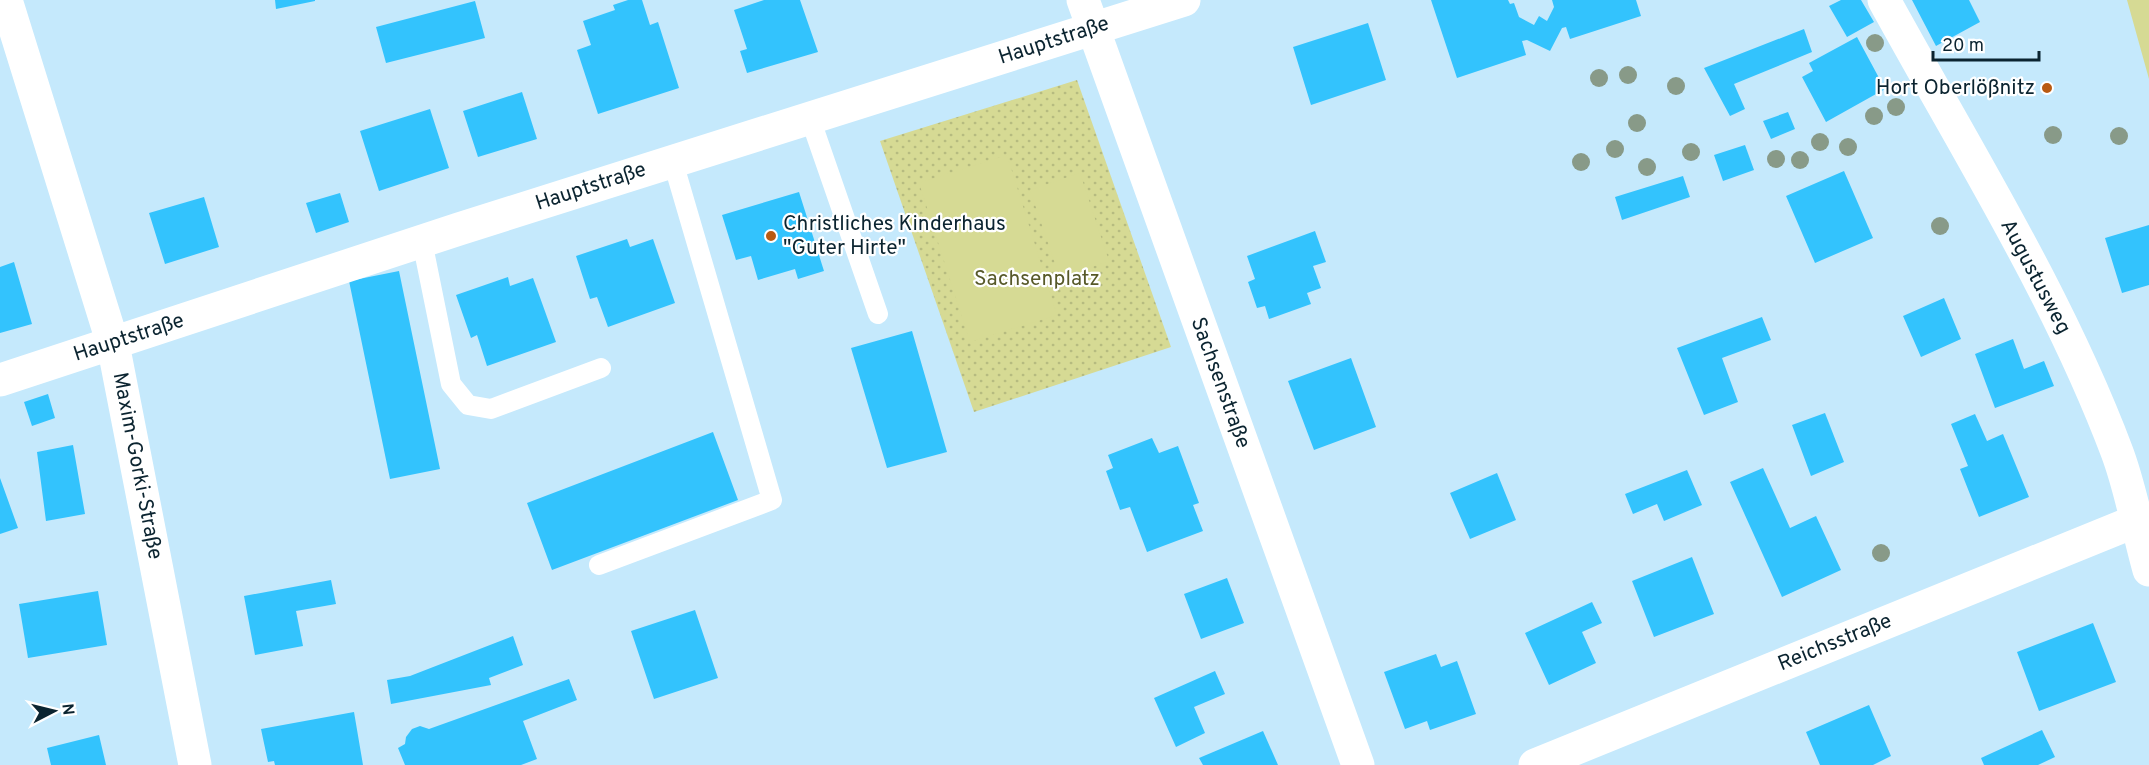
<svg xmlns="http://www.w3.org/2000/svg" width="2149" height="765" viewBox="0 0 2149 765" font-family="Overpass,sans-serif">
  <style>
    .grass { fill: url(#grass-dots) }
    .pitch { fill: #d6da94 }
    .building { fill: #33c3fd }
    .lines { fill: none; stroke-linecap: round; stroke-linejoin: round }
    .lane { stroke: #fff; stroke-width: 20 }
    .street { stroke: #fff; stroke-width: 33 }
    .tree { fill: #889a88 }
    .poi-dot { fill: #b95a11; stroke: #fff; stroke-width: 2 }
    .labels { text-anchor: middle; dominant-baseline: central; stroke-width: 4.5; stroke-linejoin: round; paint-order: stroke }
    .street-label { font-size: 21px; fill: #0b2430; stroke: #fff }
    .poi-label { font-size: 21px; fill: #0b2430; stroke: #fff; text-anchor: end }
    .park-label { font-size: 21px; fill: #575929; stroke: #fff }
  </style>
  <defs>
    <pattern id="grass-dots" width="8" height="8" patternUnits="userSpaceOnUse" patternTransform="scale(1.5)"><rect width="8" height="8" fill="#d6da94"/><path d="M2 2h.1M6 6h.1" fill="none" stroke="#b6bb80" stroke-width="1.8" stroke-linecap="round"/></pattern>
  </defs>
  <rect width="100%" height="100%" fill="#c5e9fc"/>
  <path class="grass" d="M1077,80l94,267 -197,65 -94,-271z"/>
  <path class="pitch" d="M2127,0h22v79z
    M1007,155l50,160 -87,27 -51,-159z
    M1080,173l29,88 -49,17 -30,-88z"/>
  <path class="building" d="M275,0h40v1l-39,8z
    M628,0h14l8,25 8,-3 21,66 -81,26 -21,-64 14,-5 -8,-24 32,-11 -2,-5z
    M764,0h36l18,52 -71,21 -7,-22 7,-2 -13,-39z
    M1431,0h77l2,4 4,-1 5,14 15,8 5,-9 8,5 7,-14 -2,-7h84l5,16 -71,23 -4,-12 -4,1 -12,23 -23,-11 -5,1 4,14 -69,23z
    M1841,0h20l13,22 -27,15 -18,-31z
    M1912,0h57l11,22 -44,24z
    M475,1l10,37 -99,25 -10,-36z
    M1368,23l18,57 -75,25 -18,-58z
    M1804,29l8,23 -78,32 11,25 -15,7 -26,-48z
    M1857,37l28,52 -59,33 -24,-45 11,-6 -4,-8z
    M522,92l15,47 -59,18 -15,-46z
    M430,109l19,59 -70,23 -19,-60z
    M1788,112l7,17 -24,10 -8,-18z
    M1745,145l9,25 -31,11 -9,-26z
    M1844,171l29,67 -58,25 -29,-67z
    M1683,176l7,21 -68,23 -7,-23z
    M799,192l25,79 -26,8 -3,-10 -37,11 -7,-24 -15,4 -14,-45z
    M340,193l9,29 -33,11 -10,-30z
    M204,197l15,50 -54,17 -16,-51z
    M2149,225v60l-27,8 -17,-55z
    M1315,231l11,31 -13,4 8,22 -14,5 4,11 -42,15 -4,-13 -8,2 -9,-26 7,-3 -8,-23z
    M627,239l3,8 23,-8 22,64 -67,24 -11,-30 -7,2 -14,-43z
    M14,262l18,62 -32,9v-66z
    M399,271l41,198 -50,10 -41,-198z
    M508,277l2,9 23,-8 23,64 -69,24 -10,-31 -6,3 -15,-43z
    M1944,298l17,41 -40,18 -18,-41z
    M1762,317l9,23 -49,18 16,44 -34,13 -27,-67z
    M912,331l35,121 -60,16 -36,-120z
    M2013,339l11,30 20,-8 10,25 -59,22 -20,-54z
    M1351,358l25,69 -62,23 -26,-69z
    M48,394l7,24 -23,8 -8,-24z
    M1825,413l19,49 -33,14 -19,-51z
    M1975,414l12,27 16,-7 26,63 -50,20 -19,-48 8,-3 -17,-42z
    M713,432l25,68 -186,70 -25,-67z
    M1152,438l7,15 19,-7 21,57 -6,2 10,26 -56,21 -17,-45 -10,3 -14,-39 7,-3 -5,-13z
    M73,445l12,69 -39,7 -9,-69z
    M1763,468l27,60 26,-12 25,54 -59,27 -52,-115z
    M1687,470l15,35 -38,16 -7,-17 -24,10 -8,-20z
    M1497,473l19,47 -46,19 -20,-46z
    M0,478l18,50 -18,6z
    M1692,557l22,57 -60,23 -22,-56z
    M1227,578l17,45 -43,16 -17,-45z
    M331,580l5,24 -40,7 7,35 -48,9 -11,-59z
    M98,591l9,54 -79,13 -9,-54z
    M1592,602l10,21 -20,9 14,31 -47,22 -24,-52z
    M695,610l23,68 -64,21 -23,-68z
    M2093,623l23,59 -77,29 -22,-59z
    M513,636l10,29 -34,13 2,7 -100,19 -4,-24 23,-4z
    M1436,654l5,13 16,-6 19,53 -46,16 -3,-9 -22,8 -21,-57z
    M1215,671l10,23 -31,13 11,26 -29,14 -22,-49z
    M569,679l8,21 -54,21 14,38 -16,6h-116l-7,-17 7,-4 1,-7 6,-8 8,-3 9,3z
    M1869,705l22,51 -18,9h-53l-14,-33z
    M354,712l9,53h-88l-1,-4 -6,1 -7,-33z
    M2042,730l13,27 -17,8h-54l-3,-7z
    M1263,731l15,34h-75l-4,-7z
    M99,735l7,30h-55l-4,-17z"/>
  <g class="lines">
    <path class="lane" d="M810,118l68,196
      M422,241l29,143 17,21 23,4 110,-41
      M599,565l173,-65 -99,-338"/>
    <path class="street" d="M6,0l107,344 82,421
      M1083,0l275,765
      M1884,0c81,148 173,293 233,452 14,37 21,79 32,118
      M0,380l459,-151 725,-229
      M1535,765l601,-244"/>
  </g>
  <g class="tree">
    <circle cx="1875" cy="43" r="9"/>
    <circle cx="1628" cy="75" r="9"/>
    <circle cx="1599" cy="78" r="9"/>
    <circle cx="1676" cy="86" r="9"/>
    <circle cx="1896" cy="107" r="9"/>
    <circle cx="1874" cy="116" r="9"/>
    <circle cx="1637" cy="123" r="9"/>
    <circle cx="2053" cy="135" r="9"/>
    <circle cx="2119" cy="136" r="9"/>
    <circle cx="1820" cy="142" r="9"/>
    <circle cx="1848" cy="147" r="9"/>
    <circle cx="1615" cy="149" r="9"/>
    <circle cx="1691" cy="152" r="9"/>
    <circle cx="1776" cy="159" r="9"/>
    <circle cx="1800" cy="160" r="9"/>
    <circle cx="1581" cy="162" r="9"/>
    <circle cx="1647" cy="167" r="9"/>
    <circle cx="1940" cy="226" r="9"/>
    <circle cx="1881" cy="553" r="9"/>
  </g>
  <g class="poi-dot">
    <circle cx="2047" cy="88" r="6"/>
    <circle cx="771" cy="236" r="6"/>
  </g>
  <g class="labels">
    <g class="street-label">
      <text transform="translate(1054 41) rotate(-18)">Hauptstraße</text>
      <text transform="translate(591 187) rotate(-18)">Hauptstraße</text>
      <text transform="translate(2035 277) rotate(62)">Augustusweg</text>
      <text transform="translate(129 338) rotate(-18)">Hauptstraße</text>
      <text transform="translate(1220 383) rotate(70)">Sachsenstraße</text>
      <text transform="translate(137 466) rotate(79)">Maxim-Gorki-Straße</text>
      <text transform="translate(1835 643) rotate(-22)">Reichsstraße</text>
    </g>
    <g class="poi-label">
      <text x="2035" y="88">Hort Oberlößnitz</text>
      <text x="783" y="224" text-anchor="start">Christliches Kinderhaus<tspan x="783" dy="24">"Guter Hirte"</tspan></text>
    </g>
    <g class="park-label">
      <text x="1037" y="279">Sachsenplatz</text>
    </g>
  </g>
  <g transform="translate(54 711) rotate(83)" stroke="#ffffff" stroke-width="4.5" paint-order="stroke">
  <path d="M0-4.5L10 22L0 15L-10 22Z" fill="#0b2430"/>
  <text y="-9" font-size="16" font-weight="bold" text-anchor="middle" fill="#0b2430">N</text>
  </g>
  <path d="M1933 51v9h106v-9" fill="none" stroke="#0b2430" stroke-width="3"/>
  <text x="1942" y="51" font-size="18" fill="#0b2430" stroke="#ffffff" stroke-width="4.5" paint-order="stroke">20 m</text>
</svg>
